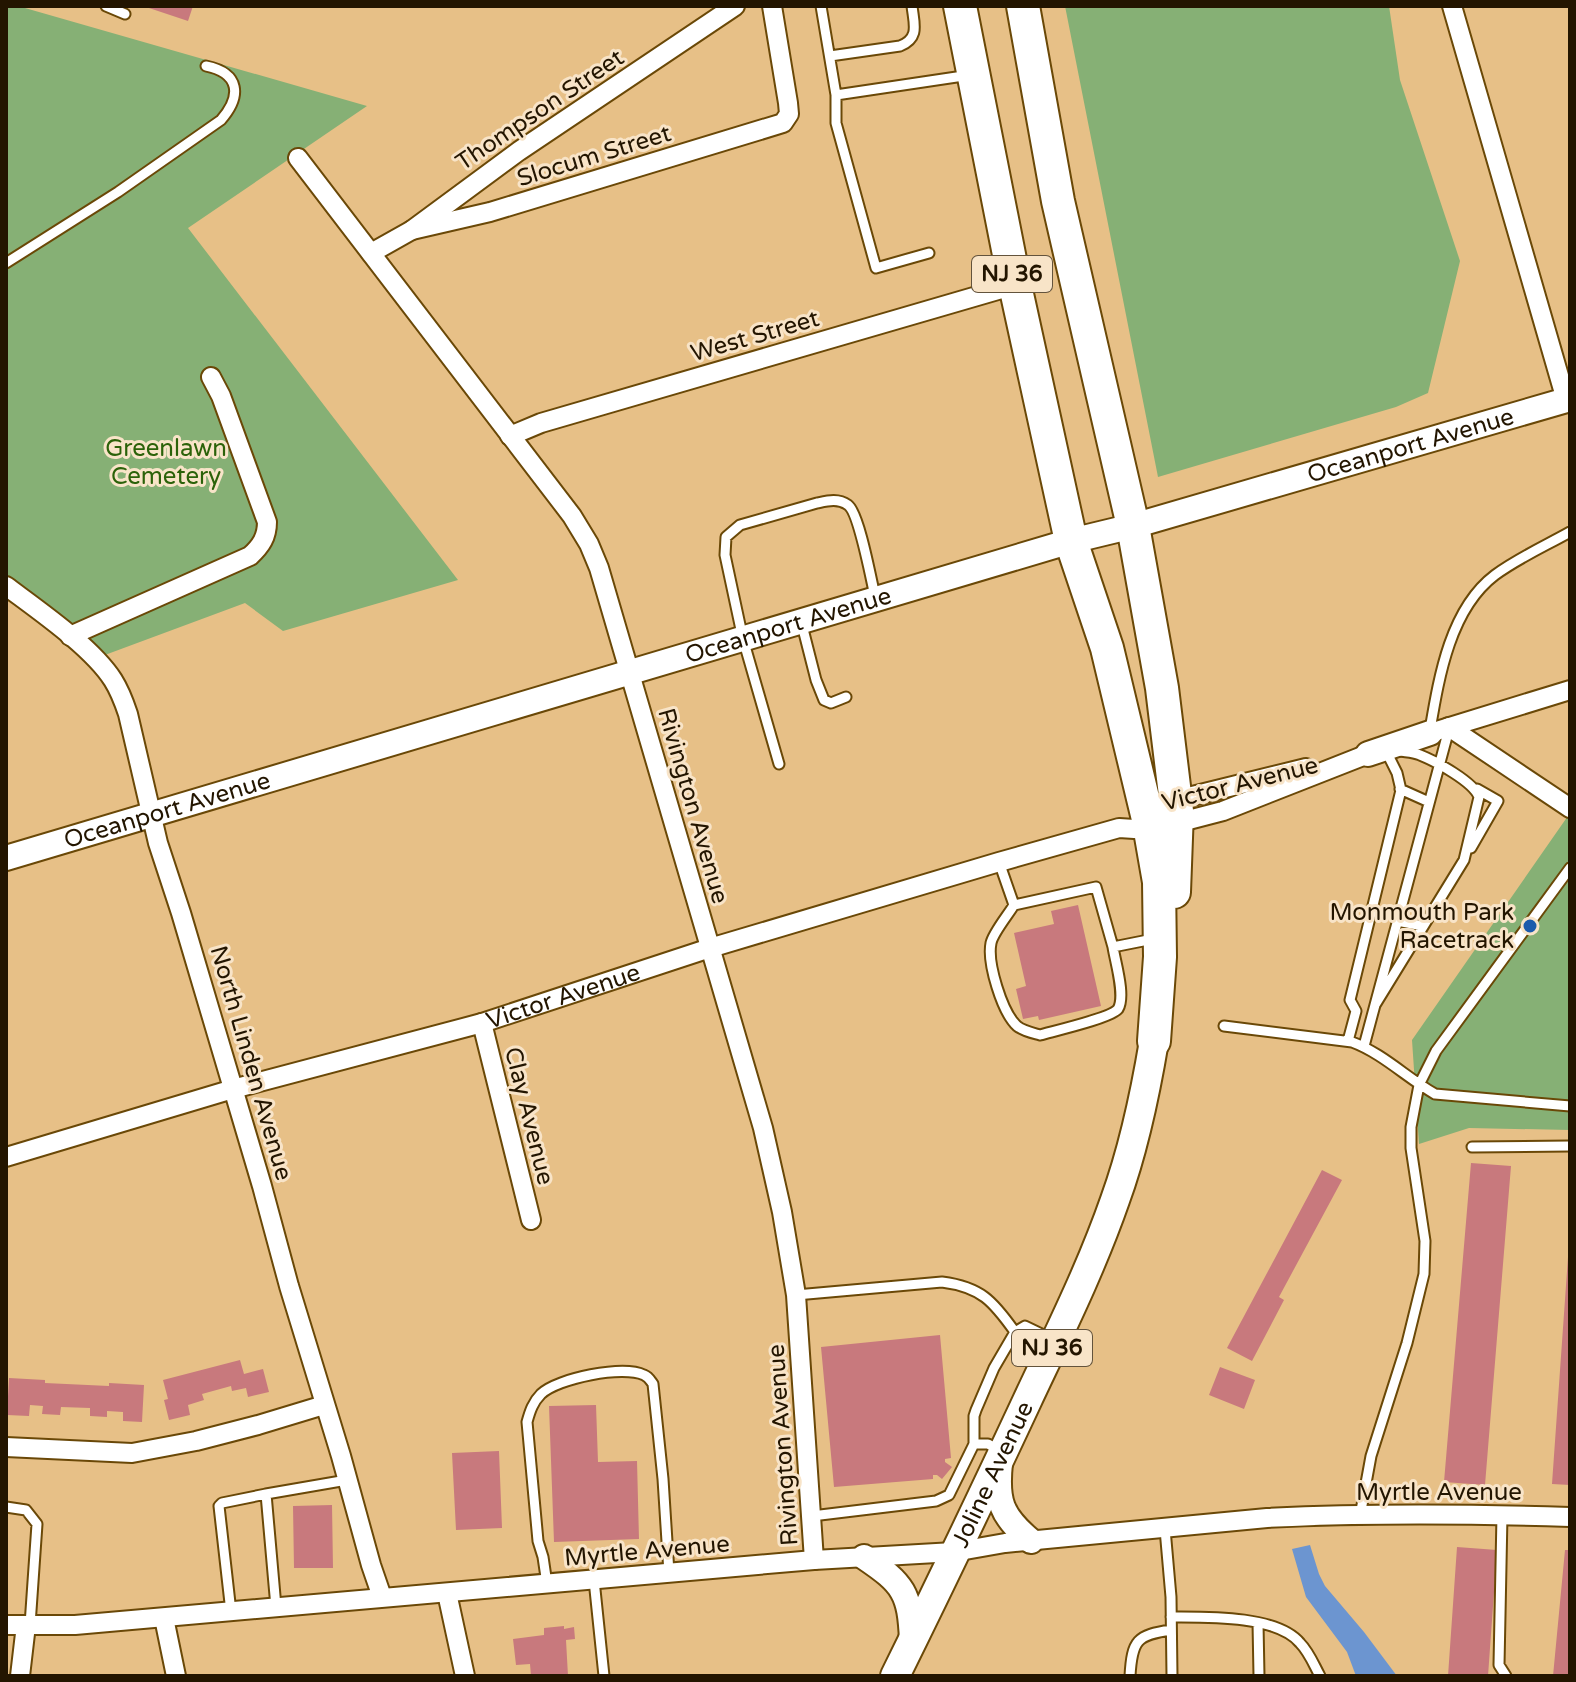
<svg xmlns="http://www.w3.org/2000/svg" width="1576" height="1682" viewBox="0 0 1576 1682" font-family="'Varela Round',sans-serif">
  <style>
    .green { fill: #86b075 }
    .water { fill: #6c95d0 }
    .building { fill: #c8797d }
    .lines { fill: none; stroke-linecap: round; stroke-linejoin: round }
    .lane-casing { stroke: #6a4807; stroke-width: 13 }
    .street-casing { stroke: #6a4807; stroke-width: 22 }
    .secondary-casing { stroke: #6a4807; stroke-width: 28 }
    .primary-casing { stroke: #6a4807; stroke-width: 32 }
    .highway-casing { stroke: #6a4807; stroke-width: 36 }
    .lane { stroke: #fff; stroke-width: 9 }
    .street { stroke: #fff; stroke-width: 18 }
    .secondary { stroke: #fff; stroke-width: 24 }
    .primary { stroke: #fff; stroke-width: 28 }
    .highway { stroke: #fff; stroke-width: 32 }
    .poi-dot { fill: #1d5bac; stroke: #f8e4c8; stroke-width: 3 }
    .labels { text-anchor: middle; dominant-baseline: central; stroke-width: 6; stroke-linejoin: round; paint-order: stroke }
    .shield { fill: #f8e4c8; stroke: #63533c; stroke-width: 2 }
    .shield-label { font-size: 22px; font-weight: bold; fill: #231500 }
    .street-label { font-size: 24px; fill: #231500; stroke: #f8e4c8 }
    .park-label { font-size: 24px; fill: #2b6209; stroke: #f8e4c8 }
    .poi-label { font-size: 24px; fill: #231500; stroke: #f8e4c8; text-anchor: end }
  </style>
  <rect width="100%" height="100%" fill="#e7c087"/>
  <path class="green" d="M6,6h12l349,100 -179,122 270,352 -175,51 -38,-28 -159,59 -80,-66z
    M1065,6h324l11,74 60,181 -32,132 -32,14 -238,70z
    M1570,813v317l-101,-2 -50,16 -7,-104z"/>
  <path class="water" d="M1310,1545l9,29 6,12 39,46 33,44h-41l-9,-24 -41,-55 -14,-48z"/>
  <path class="building" d="M143,6h50l-5,15z
    M1078,905l23,101 -62,14 -1,-4 -15,3 -7,-30 10,-3 -12,-53 40,-9 -3,-13z
    M1471,1163l40,3 -26,319 -41,-3z
    M1322,1170l20,10 -63,117 5,3 -32,61 -25,-13z
    M1568,1257h2v228l-18,-1z
    M940,1335l11,123 -6,1v3l7,5 -10,12 -5,-4h-4v4l-99,8 -13,-140z
    M240,1360l4,14 19,-5 6,23 -21,5 -2,-9 -14,3 -1,-5 -29,8 2,6 -16,5 2,10 -21,5 -5,-20 4,-1 -5,-19z
    M1220,1367l35,13 -11,29 -35,-14z
    M9,1378l36,2v3l64,3v-3l35,2 -2,37 -19,-1v-9l-16,-1v6l-17,-1v-8l-29,-1 -1,8 -18,-1 1,-8 -13,-1 -1,11 -22,-1z
    M596,1405l2,57 39,-1 2,78 -85,3 -5,-136z
    M499,1451l3,77 -46,2 -4,-77z
    M332,1505l1,63h-39l-1,-62z
    M1457,1547l40,3 -9,126h-40z
    M1565,1550h5v126h-17z
    M564,1626v3l10,-2 1,12 -9,1 2,36h-37l-1,-12 -14,1 -3,-26 31,-4v-7z"/>
  <g class="lines">
    <g class="lane-casing">
      <path id="lane" d="M106,6l19,8
        M821,6l15,89v28l40,145 53,-15
        M830,56l70,-10c20,-8 14,-22 12,-40
        M836,95l134,-20
        M6,263l112,-71 103,-72c21,-24 19,-47 -15,-54
        M802,625l14,55 8,20 7,3 15,-6
        M1430,730c9,-53 20,-121 65,-155 23,-17 50,-29 75,-43
        M1400,751c6,1 14,1 20,4 15,6 54,27 59,42l-15,63 -89,145c24,-92 49,-184 74,-276
        M779,764l-36,-125 -18,-84 1,-18 14,-12 77,-22c10,-2 21,-5 31,2 11,8 23,74 27,91
        M1400,789l29,13
        M1471,848l27,-47 -21,-12
        M999,862l15,43 82,-18 17,60
        M1014,905c-6,10 -21,28 -23,38 -4,20 11,69 26,83 6,5 16,7 23,9 14,-4 71,-17 78,-26 8,-13 -3,-48 -5,-62l40,-8
        M1397,921l26,5
        M1224,1026l128,16c30,11 55,36 83,52l135,12
        M1348,1041l8,-30 -6,-11 51,-210 -4,-17 -11,-22
        M1364,1046l11,-41
        M1472,1147l98,-1
        M796,1295l146,-13c39,5 51,19 73,50
        M974,1444v-28l2,-6 18,-42 21,-36 10,-6 27,13
        M6,1507l20,3 11,14 -7,101
        M1502,1515l-3,150 7,11
        M812,1516l124,-15 13,-6 25,-51h14l13,7
        M1360,1516l11,-60 36,-113 17,-69 1,-33 -14,-93v-21l8,-42 17,-34 134,-183
        M1165,1529l6,68 1,79
        M594,1580l10,96
        M547,1584l-4,-27 -5,-16 -11,-119c3,-11 6,-20 14,-28 17,-16 82,-29 103,-19 5,2 6,5 9,9l10,95 6,94
        M276,1607l-10,-113 81,-14
        M231,1612l-12,-106 3,-3 44,-9
        M1171,1617c34,0 106,-2 129,26 9,9 14,22 20,33
        M1258,1623l1,53
        M1130,1676c2,-36 7,-41 41,-46"/>
    </g>
    <g class="street-casing">
      <g id="street">
        <path d="M1452,6l114,394"/>
        <path d="M298,158l274,358 17,28 10,24 164,560 19,84 14,83 18,265"/>
        <path d="M412,230l78,-18 293,-89 6,-9 -1,-11 -16,-97"/>
        <path d="M371,253l41,-23 107,-79 216,-145"/>
        <path d="M510,436l31,-13 474,-138"/>
        <path d="M6,586c32,24 86,61 107,94 7,11 11,22 15,34l30,129 23,70 81,273 27,100 52,170 30,109 11,32"/>
        <path d="M70,636l180,-80c11,-10 17,-19 17,-34l-46,-126 -10,-19"/>
        <path d="M1449,727l121,81"/>
        <path d="M1430,733l140,-43"/>
        <path d="M1168,802l138,-34"/>
        <path d="M482,1023l49,197"/>
        <path id="s1" d="M6,1157l227,-68 249,-66 228,-75 289,-86 120,-34 31,2 73,-19 145,-57"/>
        <path d="M6,1447l126,6 64,-12 62,-16 66,-20"/>
        <path d="M447,1593l18,83"/>
        <path d="M164,1618l12,58"/>
        <path d="M6,1625h69l739,-65 140,-8 51,-9 262,-25c101,-5 202,-4 303,-1"/>
        <path d="M20,1676l6,-51"/>
      </g>
    </g>
    <g class="secondary-casing">
      <g id="secondary">
        <path d="M1368,754l62,-21"/>
        <path id="s2" d="M6,858l1065,-317 62,-15 437,-127"/>
        <path d="M1000,1463c-4,38 1,53 31,78"/>
        <path d="M864,1557c40,27 46,36 48,84"/>
      </g>
    </g>
    <g class="primary-casing">
      <g id="primary">
        <path id="s3" d="M895,1676c45,-91 89,-183 132,-275 31,-66 64,-132 88,-201 19,-52 30,-105 39,-159"/>
      </g>
    </g>
    <g class="highway-casing">
      <path id="highway" d="M960,6l55,279 56,256 36,107 41,171 11,63 1,75 -6,84
        M1023,6l35,195 75,325 29,162 15,123 -3,81"/>
    </g>
    <use href="#lane" class="lane"/>
    <use href="#street" class="street"/>
    <use href="#secondary" class="secondary"/>
    <use href="#primary" class="primary"/>
    <use href="#highway" class="highway"/>
  </g>
  <circle class="poi-dot" cx="1530" cy="926" r="8"/>
  <g class="labels">
    <g class="shield">
      <rect x="972" y="256" width="80" height="36" rx="6"/>
      <rect x="1012" y="1330" width="80" height="36" rx="6"/>
    </g>
    <g class="shield-label">
      <text x="1012" y="274">NJ 36</text>
      <text x="1052" y="1348">NJ 36</text>
    </g>
    <g class="street-label">
      <text transform="translate(540 110) rotate(-34)">Thompson Street</text>
      <text transform="translate(594 156) rotate(-17)">Slocum Street</text>
      <text transform="translate(755 336) rotate(-16)">West Street</text>
      <text stroke="none"><textPath href="#s2" startOffset="1464">Oceanport Avenue</textPath></text>
      <text stroke="none"><textPath href="#s2" startOffset="816">Oceanport Avenue</textPath></text>
      <text transform="translate(1240 784) rotate(-14)">Victor Avenue</text>
      <text transform="translate(693 806) rotate(74)">Rivington Avenue</text>
      <text stroke="none"><textPath href="#s2" startOffset="168">Oceanport Avenue</textPath></text>
      <text stroke="none"><textPath href="#s1" startOffset="580">Victor Avenue</textPath></text>
      <text transform="translate(251 1063) rotate(74)">North Linden Avenue</text>
      <text transform="translate(529 1116) rotate(76)">Clay Avenue</text>
      <text transform="translate(783 1445) rotate(-94)">Rivington Avenue</text>
      <text stroke="none"><textPath href="#s3" startOffset="224">Joline Avenue</textPath></text>
      <text x="1439" y="1492">Myrtle Avenue</text>
      <text transform="translate(647 1551) rotate(-5)">Myrtle Avenue</text>
    </g>
    <g class="park-label">
      <text x="166" y="448">Greenlawn<tspan x="166" dy="28">Cemetery</tspan></text>
    </g>
    <g class="poi-label">
      <text x="1514" y="912">Monmouth Park<tspan x="1514" dy="28">Racetrack</tspan></text>
    </g>
  </g>
  <rect width="1576" height="1682" fill="none" stroke="#231500" stroke-width="16"/>
</svg>
